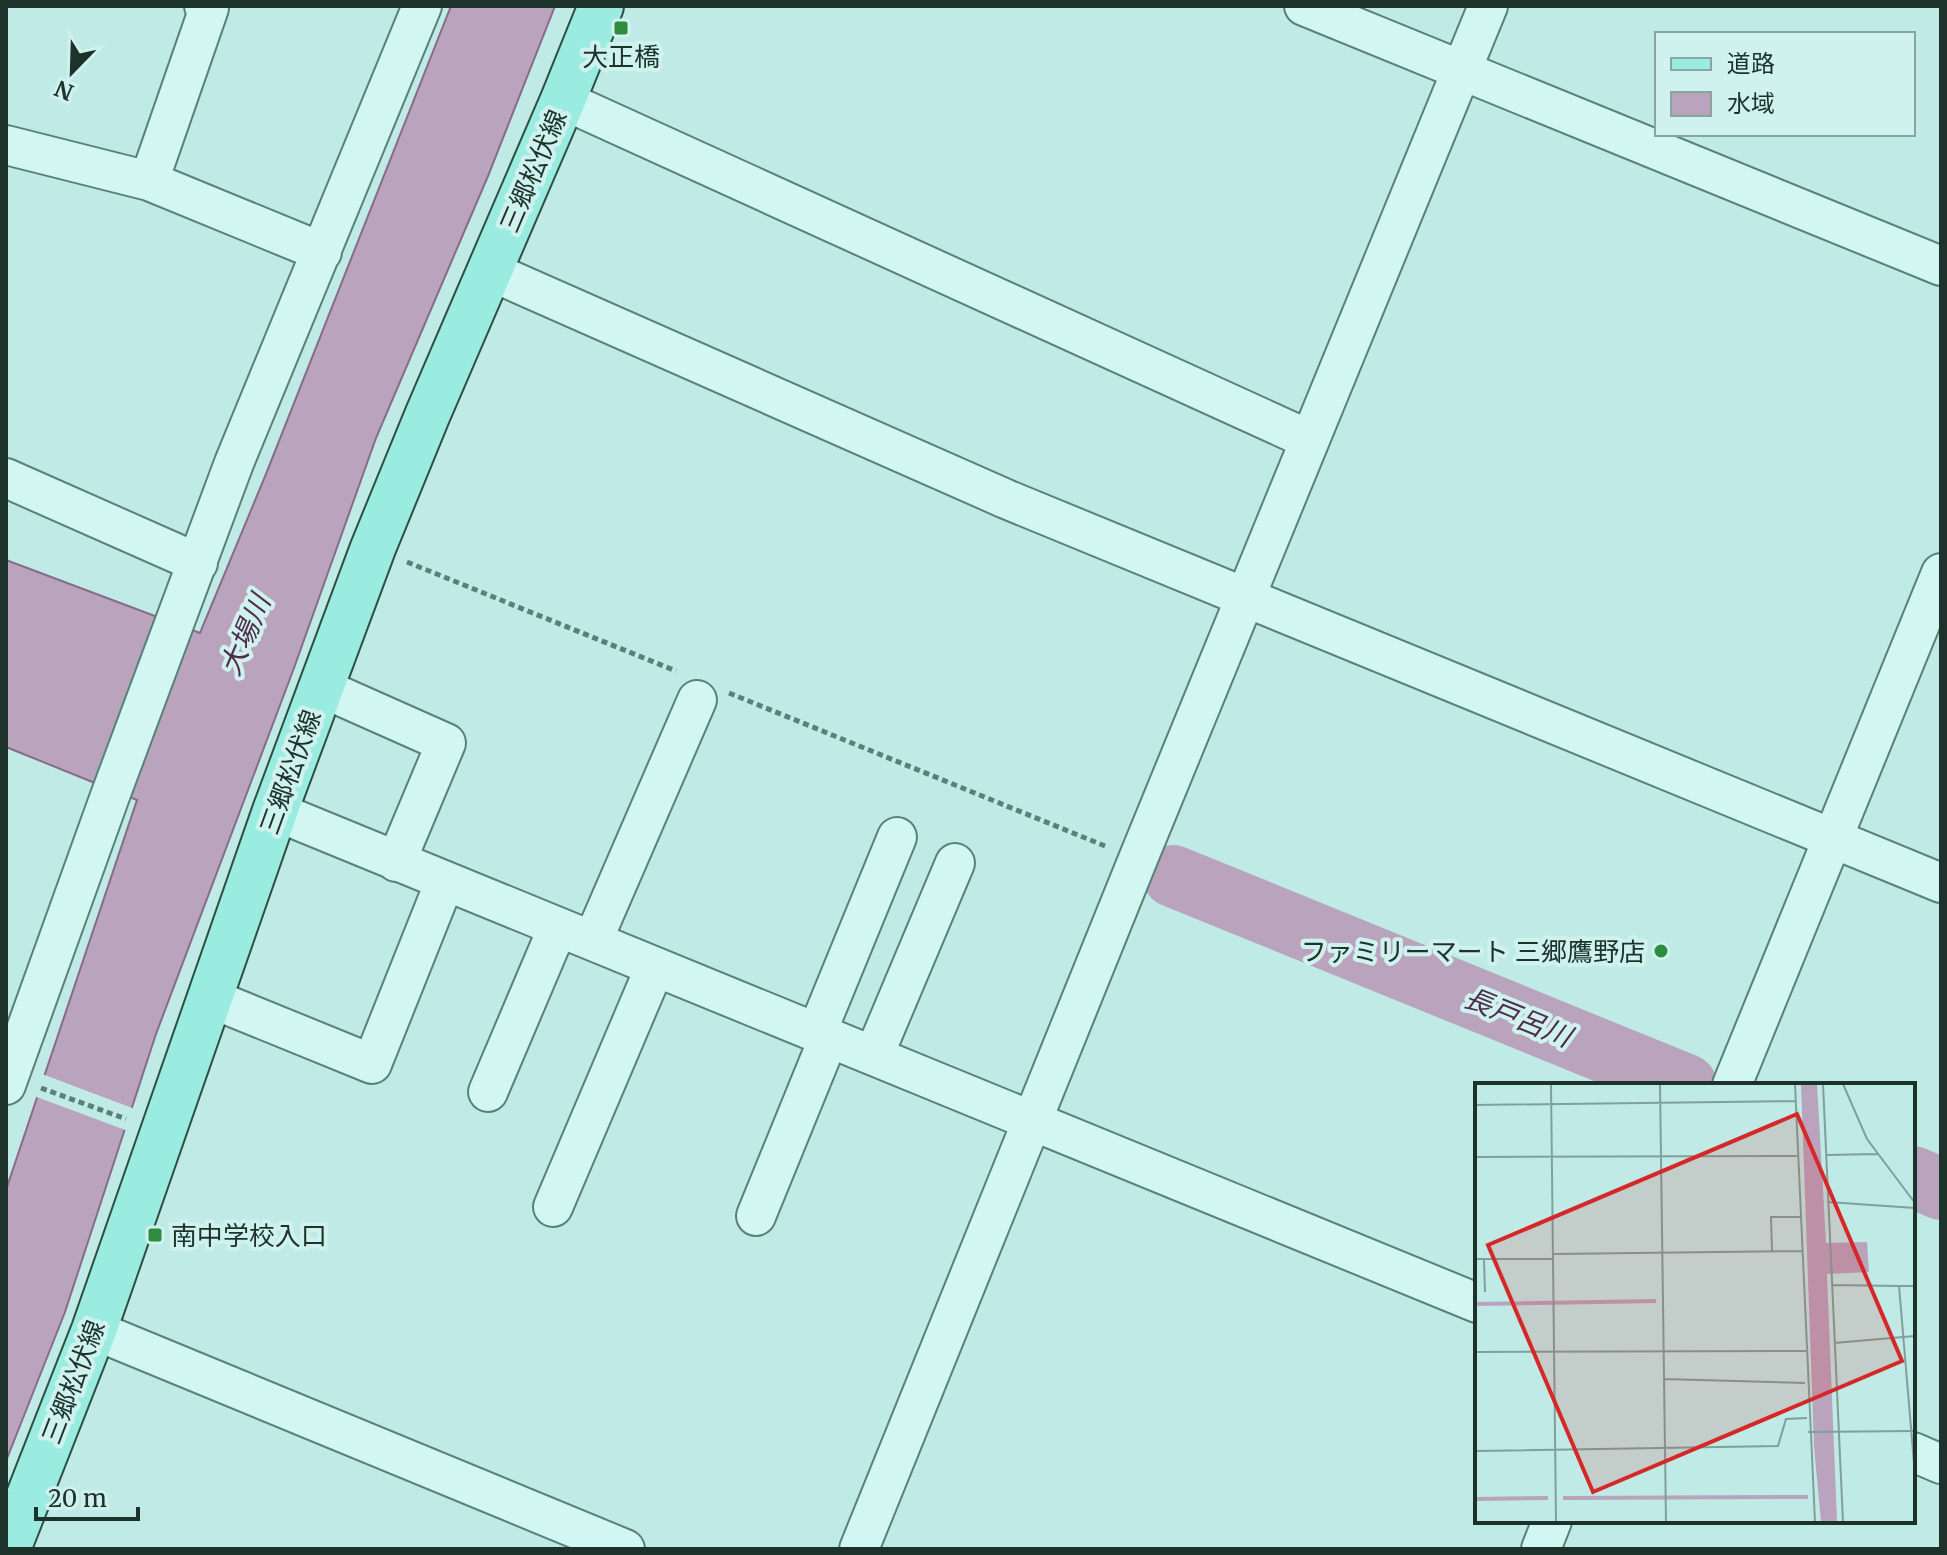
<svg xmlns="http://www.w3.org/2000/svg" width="1947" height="1555" viewBox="0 0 1947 1555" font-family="Merriweather,'Noto Sans JP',serif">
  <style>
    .water { fill: #b9a3bd; stroke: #876b89; stroke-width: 2 }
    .pier { fill: #c0eae5 }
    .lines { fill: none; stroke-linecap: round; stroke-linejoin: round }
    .river { stroke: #b9a3bd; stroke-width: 62 }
    .minor-casing { stroke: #598276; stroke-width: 42 }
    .major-casing { stroke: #2e5043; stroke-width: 48 }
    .path { stroke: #598276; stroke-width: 5; stroke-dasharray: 6 4; stroke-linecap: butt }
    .minor { stroke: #d2f6f1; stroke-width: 38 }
    .major { stroke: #9aece1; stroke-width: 44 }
    .poi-dot { fill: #2e8c3e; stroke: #cff2ee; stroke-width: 3 }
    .labels { text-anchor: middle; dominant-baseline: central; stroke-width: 8; stroke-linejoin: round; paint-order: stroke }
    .poi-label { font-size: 26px; fill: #1d322b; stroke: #cff2ee }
    .street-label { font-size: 26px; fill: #1d322b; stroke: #cff2ee }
    .water-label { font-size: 28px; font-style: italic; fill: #512d4d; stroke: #cff2ee }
    .inset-river { fill: none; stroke: #b9a3bd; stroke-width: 4 }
    .inset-road { fill: none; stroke: #7fa09b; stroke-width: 2 }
    .view { fill: #d62828; fill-opacity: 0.15; stroke: #d62828; stroke-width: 4 }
    .inset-edge { fill: none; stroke: #1d322b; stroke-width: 4 }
  </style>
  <rect width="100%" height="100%" fill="#c0eae5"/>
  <path class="water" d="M451,6h104l-67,170 -112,262 -82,230 -138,366 -91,278 -59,149v-271l131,-390 -131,-53v-187l194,73 66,-159z"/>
  <path class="pier" d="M42,1074l93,35 -7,22 -94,-35z"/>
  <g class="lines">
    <path class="river" d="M1173,876l513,209
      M1913,1177l28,12"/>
    <g class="minor-casing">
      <path id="minor" d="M1304,6l637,260
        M563,100l747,340
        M6,145l143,36 173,71
        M149,181l60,-173 -5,-2
        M490,271l516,228 935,384
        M6,478l192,85
        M320,687l126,56 -50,119
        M275,811l1202,492
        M593,940l104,-240
        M210,998l162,66 73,-183
        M817,1032l80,-195
        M874,1055l81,-192
        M6,1085l104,-289 124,-333 188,-457
        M1732,1085l209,-512
        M488,1092l70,-165
        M553,1207l102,-240
        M756,1216l73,-179
        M94,1330l531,219
        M1913,1452l28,12
        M859,1549l279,-690 350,-853
        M1541,1549l11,-28"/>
    </g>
    <g class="major-casing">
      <path id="major" d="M8,1549l86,-219 181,-519 98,-263 54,-132 136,-316 38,-94"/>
    </g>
    <path class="path" d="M407,562l269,109
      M729,693l376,153
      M41,1088l85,31"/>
    <use href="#minor" class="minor"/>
    <use href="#major" class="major"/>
  </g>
  <g class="poi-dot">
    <rect x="613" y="20" width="16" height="16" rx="4"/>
    <circle cx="1661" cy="951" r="8"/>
    <rect x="147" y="1227" width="16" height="16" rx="4"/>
  </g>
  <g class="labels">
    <g class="poi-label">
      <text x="621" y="56">大正橋</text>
      <text x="1645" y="951" text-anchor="end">ファミリーマート 三郷鷹野店</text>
      <text x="171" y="1235" text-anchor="start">南中学校入口</text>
    </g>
    <g class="street-label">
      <text transform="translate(533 171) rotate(-67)">三郷松伏線</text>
      <text transform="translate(290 772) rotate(-70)">三郷松伏線</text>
      <text transform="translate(73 1382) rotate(-69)">三郷松伏線</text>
    </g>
    <g class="water-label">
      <text transform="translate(245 635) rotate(-67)">大場川</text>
      <text transform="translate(1518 1017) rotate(22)">長戸呂川</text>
    </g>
  </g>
  <g transform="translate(1475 1083)">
    <rect width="440" height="440" fill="#c0eae5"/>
    <path d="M326,1h16l9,159 41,-1 2,30 -42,2 10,248h-16l-7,-75z" fill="#b9a3bd"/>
    <path class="inset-river" d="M0,221l181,-3M88,415l245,-1M0,416l73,-1"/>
    <path class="inset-road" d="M76,1l5,438M185,1l6,438M320,1l20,438M348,1l20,438M368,1l24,55 48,64M0,22l321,-4M351,72l52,-1M0,74l322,-1M353,119l87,6M297,168l-1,-34h30M78,171l250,-3M0,176h78M9,176l1,33M357,202l67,1M440,203h-16l16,189M359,260l81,-7M0,269l331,-1M189,296l141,4M333,349l105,-1M0,368l303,-5 8,-27 21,-1"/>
    <path class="view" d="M322,31l105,247 -309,131 -105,-247z"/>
    <rect width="440" height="440" class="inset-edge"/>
  </g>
  <rect width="1947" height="1555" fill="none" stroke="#1d322b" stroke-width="16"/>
  <rect x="1655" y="32" width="260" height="104" fill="#cff2ee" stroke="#88a5a0" stroke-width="2"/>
  <rect x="1671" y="58" width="40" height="12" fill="#9aece1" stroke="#88a5a0" stroke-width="2"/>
  <text x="1727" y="72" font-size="24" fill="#1d322b">道路</text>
  <rect x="1671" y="92" width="40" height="24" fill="#b9a3bd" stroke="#88a5a0" stroke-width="2"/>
  <text x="1727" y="112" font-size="24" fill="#1d322b">水域</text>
  <g transform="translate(72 72) rotate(203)" stroke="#cff2ee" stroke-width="6" paint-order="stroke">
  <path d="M0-6L14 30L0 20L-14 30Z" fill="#1d322b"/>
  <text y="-12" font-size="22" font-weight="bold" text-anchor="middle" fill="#1d322b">N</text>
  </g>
  <path d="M36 1507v12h102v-12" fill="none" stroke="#1d322b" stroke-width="4"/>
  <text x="48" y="1507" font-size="24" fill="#1d322b" stroke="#cff2ee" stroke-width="6" paint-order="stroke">20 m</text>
</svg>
